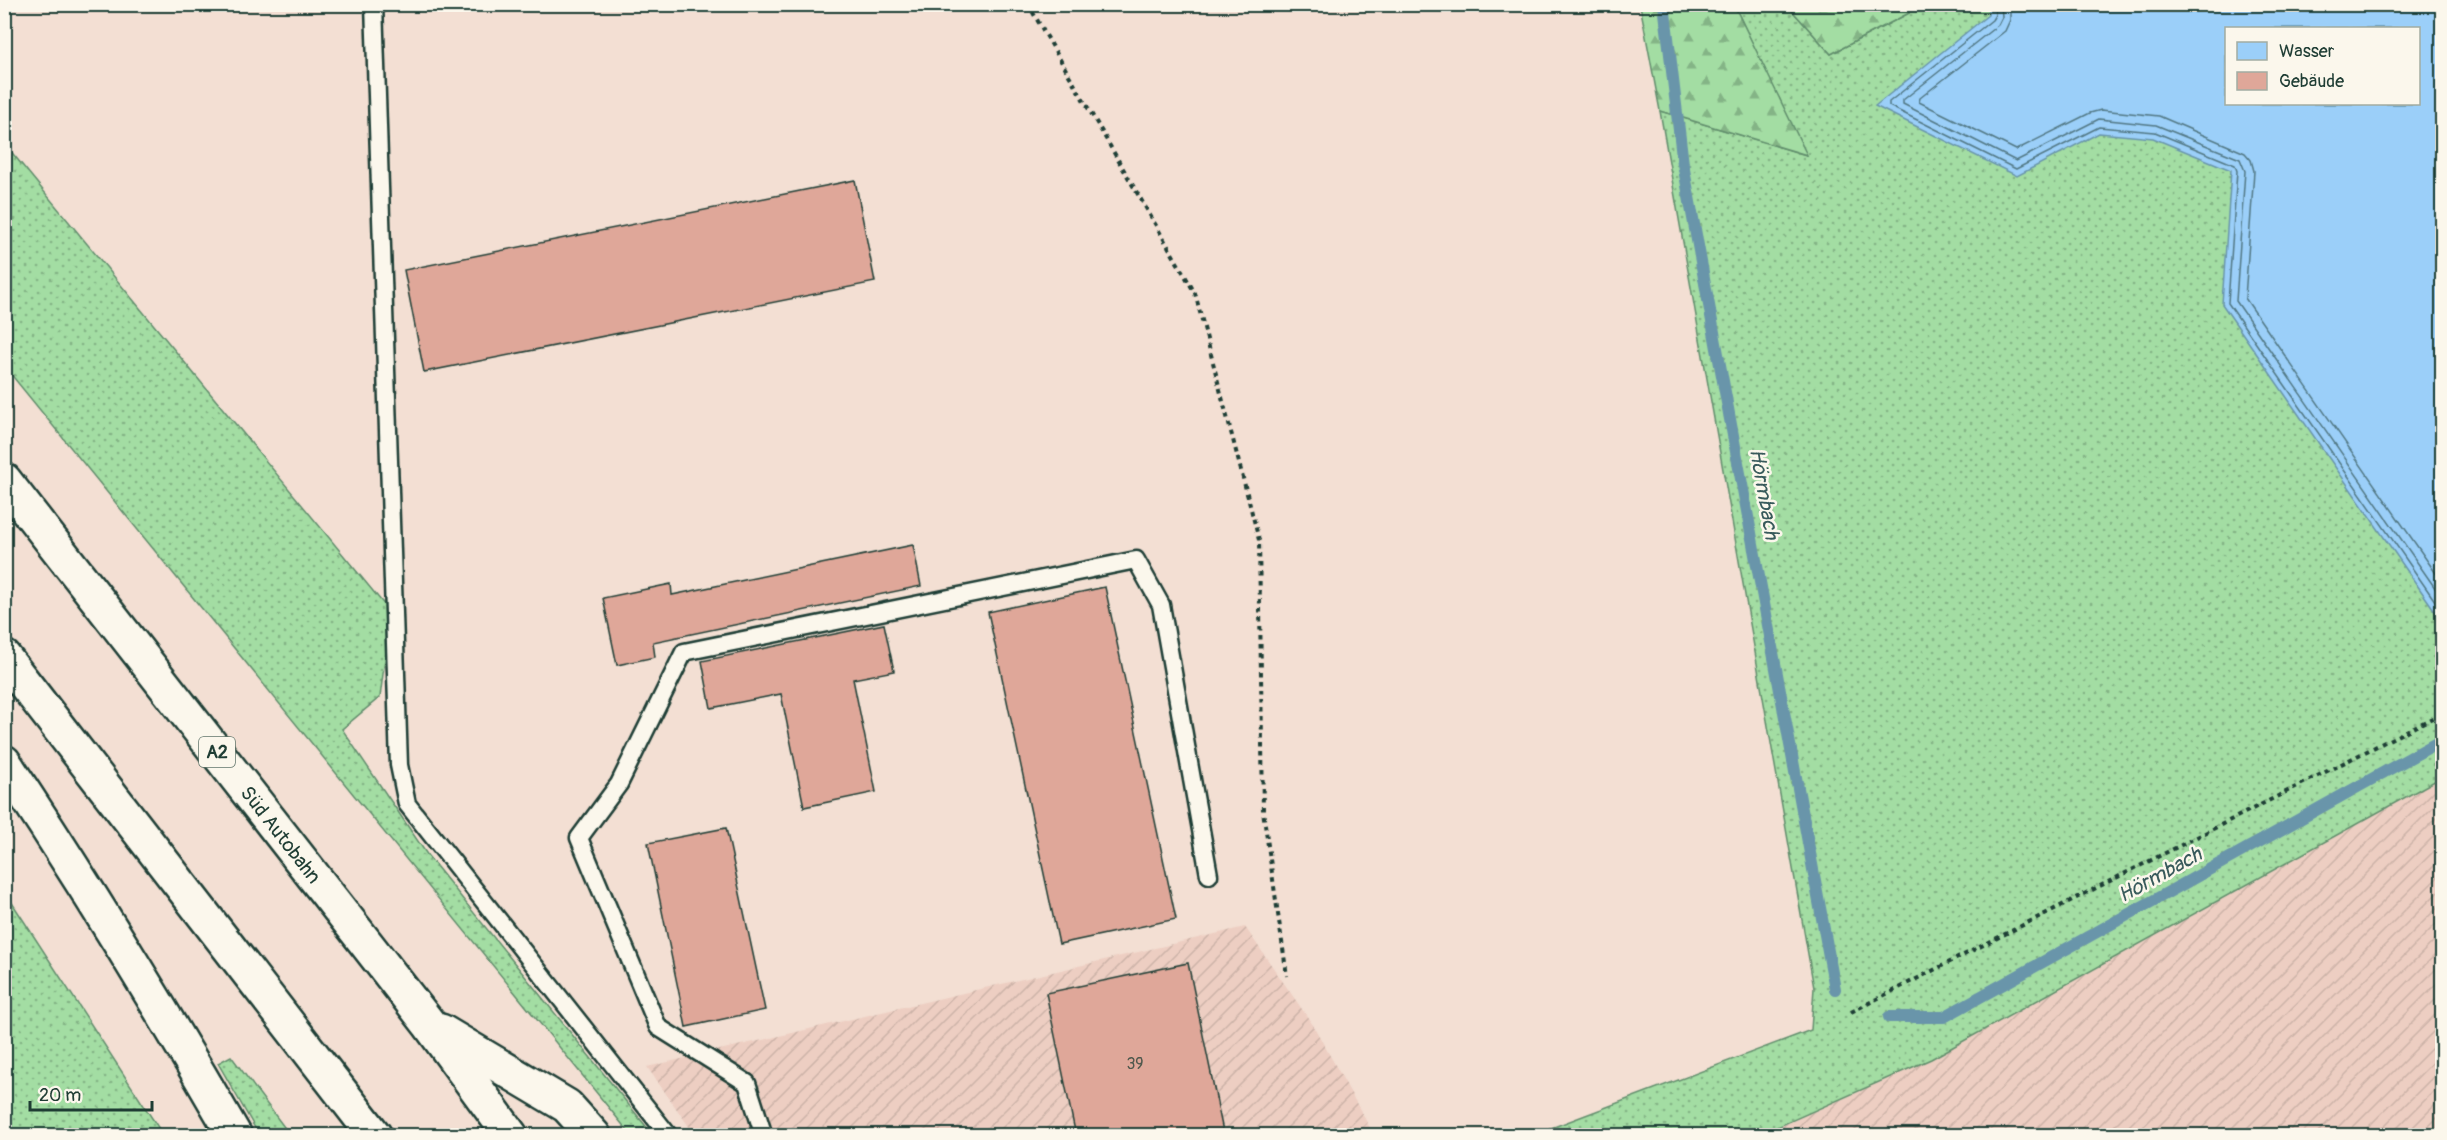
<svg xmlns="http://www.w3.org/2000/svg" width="2447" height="1140" viewBox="0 0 2447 1140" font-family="Pangolin,sans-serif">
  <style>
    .industrial { fill: url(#industrial-furrows) }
    .grass { fill: url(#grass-dots); stroke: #618d6c; stroke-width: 1.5; fill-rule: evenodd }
    .forest { fill: url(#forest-firs); stroke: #618d6c; stroke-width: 1.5 }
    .water { fill: #9bcff9; stroke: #6995aa; stroke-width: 1.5; fill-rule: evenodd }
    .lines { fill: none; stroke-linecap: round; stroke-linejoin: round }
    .shore { stroke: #517783; stroke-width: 1.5 }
    .stream { stroke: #6995aa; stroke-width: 12 }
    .building { fill: #dfa799; stroke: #1f3d34; stroke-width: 1.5 }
    .lane-casing { stroke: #1f3d34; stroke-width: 21 }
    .highway-casing { stroke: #1f3d34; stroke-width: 38 }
    .path { stroke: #1f3d34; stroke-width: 4; stroke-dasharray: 4.5 4.5; stroke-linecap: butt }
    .lane { stroke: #fbf7ec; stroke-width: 16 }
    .highway { stroke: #fbf7ec; stroke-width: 33 }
    .labels { text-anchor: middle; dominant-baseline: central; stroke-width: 5; stroke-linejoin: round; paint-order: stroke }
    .number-label { font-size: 16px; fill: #4f584d }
    .shield { fill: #fbf7ec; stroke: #61756b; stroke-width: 1.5 }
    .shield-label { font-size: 18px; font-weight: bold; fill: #1f3d34 }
    .street-label { font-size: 20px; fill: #1f3d34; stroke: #fbf7ec }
    .water-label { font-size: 21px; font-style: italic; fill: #385a5b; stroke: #fbf7ec }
  </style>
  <defs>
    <pattern id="industrial-furrows" width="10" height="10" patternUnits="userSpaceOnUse" patternTransform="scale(1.5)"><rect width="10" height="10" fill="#edcec2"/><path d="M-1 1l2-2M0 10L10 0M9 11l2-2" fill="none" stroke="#cbb2a7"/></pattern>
    <pattern id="grass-dots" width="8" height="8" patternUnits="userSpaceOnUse" patternTransform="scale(1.5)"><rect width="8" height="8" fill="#a3dda3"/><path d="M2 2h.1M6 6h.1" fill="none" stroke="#84b486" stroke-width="1.8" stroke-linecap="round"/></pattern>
    <pattern id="forest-firs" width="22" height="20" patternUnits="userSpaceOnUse" patternTransform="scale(1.5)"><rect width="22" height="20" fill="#a3dda3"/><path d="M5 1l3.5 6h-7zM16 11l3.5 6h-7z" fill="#84b486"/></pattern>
  </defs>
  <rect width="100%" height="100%" fill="#f3dfd3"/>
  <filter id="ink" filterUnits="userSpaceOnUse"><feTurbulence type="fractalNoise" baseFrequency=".0167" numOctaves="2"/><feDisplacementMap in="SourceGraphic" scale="12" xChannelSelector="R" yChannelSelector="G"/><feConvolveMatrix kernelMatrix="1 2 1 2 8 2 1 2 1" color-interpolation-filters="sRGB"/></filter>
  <g filter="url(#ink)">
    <path class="industrial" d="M2442,777v358l-683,1 172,-77z
      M1245,927l68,98 61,110h-679l-48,-68z"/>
    <path class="grass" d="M1734,5h53l44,49 78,-41 -2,-8h535v772l-511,282 -172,76 -229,1 281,-106 3,-42 -154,-877 146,44zM2226,28h192v76h-192z
      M4,143l387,470 -11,84 -38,32 86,127 225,279h-22l-626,-768z
      M5,892l158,243h-158z
      M231,1056l59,79h-31l-41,-72z"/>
    <path class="forest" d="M1640,5h94l73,150 -147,-44z
      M1787,5h120l2,8 -78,41z"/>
    <path class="water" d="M1988,5h454v616l-220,-317 9,-134 -78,-32 -54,-5 -82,43 -142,-70 113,-91zM2226,28h192v76h-192z"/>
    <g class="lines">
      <path class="shore" d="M1994,4l1,11 -3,5 -103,82v4l127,63 83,-42 56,5 80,33 2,6 -9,132 214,308
        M2001,4l1,13 -4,8 -95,75v4l113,57 83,-42 57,6 84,34 5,12 -9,130 206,297
        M2010,4v16l-5,11 -85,67 -1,4 97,48 74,-37 11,-3 58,6 86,37 6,7 3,11 -9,127 197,284"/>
      <path class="stream" d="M1664,4l19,160 152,825
        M1889,1017h55l498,-277"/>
    </g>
    <path class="building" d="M855,180l20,102 -451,90 -20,-102z
      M913,545l8,41 -268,56 2,15 -38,8 -14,-67 68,-14 1,11z
      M1105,587l71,332 -117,25 -71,-332z
      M884,624l10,47 -41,8 23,113 -72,15 -23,-113 -70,14 -9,-47z
      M726,828l39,182 -79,17 -38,-184z
      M1188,963l36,173h-148l-30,-143z"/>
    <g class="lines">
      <g class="lane-casing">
        <path id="lane" d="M374,4l25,761 8,39 262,332
          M764,1136l-17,-53 -89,-56 -79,-189 40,-54 65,-132 452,-92 25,45 48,270"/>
      </g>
      <g class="highway-casing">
        <g id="highway">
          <path id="s1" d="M4,480l425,544 82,112"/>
          <path d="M4,657l371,479"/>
          <path d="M4,762c81,122 157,246 231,374"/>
          <path d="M441,1031l126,75 27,30"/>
        </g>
      </g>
      <path class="path" d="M1028,4l167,289 64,247 4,271 24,165
        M1851,1012l591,-299"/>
      <use href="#lane" class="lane"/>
      <use href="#highway" class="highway"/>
    </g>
  </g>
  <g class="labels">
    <g class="number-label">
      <text x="1135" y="1064">39</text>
    </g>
    <rect class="shield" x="199" y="737" width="36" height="30" rx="4.5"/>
    <g class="shield-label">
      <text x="217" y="752">A2</text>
    </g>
    <g class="street-label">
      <text stroke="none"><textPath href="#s1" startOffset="450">Süd Autobahn</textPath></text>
    </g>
    <g class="water-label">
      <text transform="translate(1764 494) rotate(80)">Hörmbach</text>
      <text transform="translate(2160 875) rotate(-29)">Hörmbach</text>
    </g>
  </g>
  <rect width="2447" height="1140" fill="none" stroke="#fbf7ec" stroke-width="24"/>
  <rect x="12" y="12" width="2423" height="1116" fill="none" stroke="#1f3d34" stroke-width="2" filter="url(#ink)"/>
  <rect x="2225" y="27" width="195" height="78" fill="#fbf7ec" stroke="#a3ada2" stroke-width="1.5"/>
  <rect x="2237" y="42" width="30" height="18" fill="#9bcff9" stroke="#a3ada2" stroke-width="1.5"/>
  <text x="2279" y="57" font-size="18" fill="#1f3d34">Wasser</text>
  <rect x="2237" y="72" width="30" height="18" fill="#dfa799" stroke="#a3ada2" stroke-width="1.5"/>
  <text x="2279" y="87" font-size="18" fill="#1f3d34">Gebäude</text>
  <path d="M30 1101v9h122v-9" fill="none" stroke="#1f3d34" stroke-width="3"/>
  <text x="39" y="1101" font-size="18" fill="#1f3d34" stroke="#fbf7ec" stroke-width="4.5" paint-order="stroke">20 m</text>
</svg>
